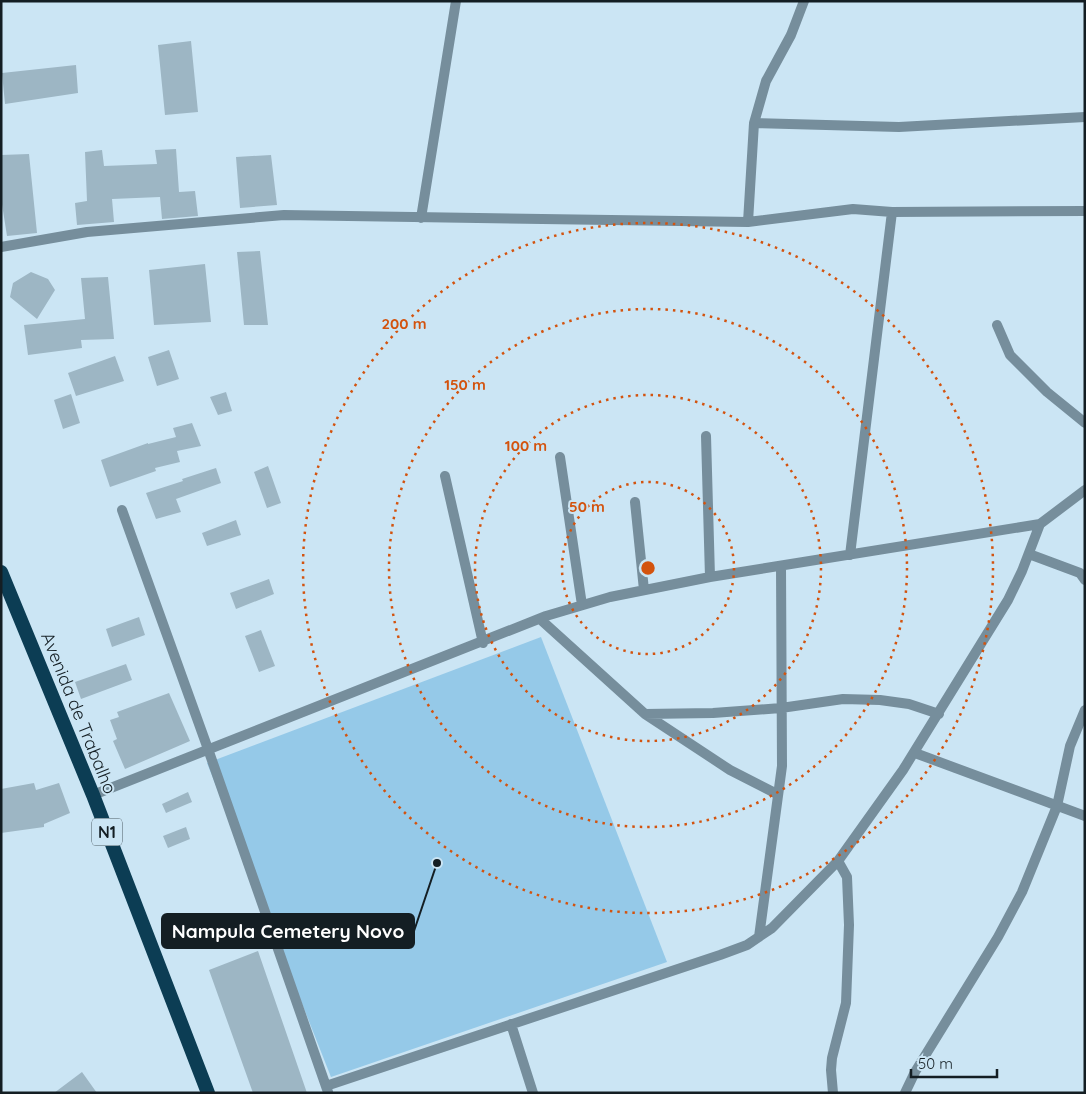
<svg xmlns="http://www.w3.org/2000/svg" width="1086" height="1094" viewBox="0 0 1086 1094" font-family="Quicksand,sans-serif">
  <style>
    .green { fill: #95c9e8 }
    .building { fill: #9db6c4 }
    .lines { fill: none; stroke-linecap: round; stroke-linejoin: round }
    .minor { stroke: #768e9c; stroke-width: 10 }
    .trunk { stroke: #0c3d54; stroke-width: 14 }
    .ring { fill: none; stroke: #d3530e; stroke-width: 2.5; stroke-dasharray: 2.5 5 }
    .labels { text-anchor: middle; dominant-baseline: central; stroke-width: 4; stroke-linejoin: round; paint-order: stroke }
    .shield { fill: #cbe5f4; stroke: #4b5a62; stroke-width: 1 }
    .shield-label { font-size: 16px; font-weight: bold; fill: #141e23 }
    .street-label { font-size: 18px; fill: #141e23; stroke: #cbe5f4 }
    .centre { fill: #d3530e; stroke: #cbe5f4; stroke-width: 2.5 }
    .ring-label { font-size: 15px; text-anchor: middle; font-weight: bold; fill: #d3530e; stroke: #cbe5f4; stroke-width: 4; stroke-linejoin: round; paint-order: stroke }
    .leader { fill: none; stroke: #141e23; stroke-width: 2 }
    .callout-dot { fill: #141e23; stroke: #cbe5f4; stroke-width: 2 }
    .callout { fill: #141e23; stroke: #141e23; stroke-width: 2 }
    .callout-label { font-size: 19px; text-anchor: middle; font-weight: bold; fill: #fff }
  </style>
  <rect width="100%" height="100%" fill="#cbe5f4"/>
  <path class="green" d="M541,637l126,325 -336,115 -124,-314z"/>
  <path class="building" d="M191,41l7,71 -33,3 -7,-70z
    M76,65l2,28 -73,11 -3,-31z
    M176,149l3,43 16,-1 3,25 -36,3 -2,-22 -48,2 2,23 -37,3 -2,-22 12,-2 -2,-49 17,-2 2,16 53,-2 -2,-14z
    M29,154l8,79 -30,3 -6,-38v-43z
    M271,155l6,50 -37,3 -4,-51z
    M260,251l8,74h-24l-7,-73z
    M205,264l6,58 -57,3 -5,-55z
    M31,272l17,7 7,11 -18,29 -27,-22 3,-14z
    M108,277l6,62 -33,1 1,8 -54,7 -4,-30 61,-6 -4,-41z
    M169,350l10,29 -22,7 -9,-29z
    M115,356l9,25 -48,15 -8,-23z
    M226,392l6,19 -14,4 -8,-18z
    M71,394l9,29 -17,6 -9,-29z
    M192,423l9,23 -24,5 3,11 -25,6 1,3 -46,16 -9,-27 47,-17v1l28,-7 -3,-9z
    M268,466l13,37 -14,5 -13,-36z
    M216,468l5,15 -45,16 5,13 -25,7 -10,-26 37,-12 -1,-2z
    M236,520l5,15 -34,11 -5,-13z
    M269,579l5,15 -38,15 -6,-16z
    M139,617l6,18 -33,12 -6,-18z
    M261,630l14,36 -16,6 -14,-36z
    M126,664l6,16 -51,19 -6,-17z
    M169,693l21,48 -65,28 -12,-28 4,-2 -7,-19 9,-3 -2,-5z
    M34,783l2,7 23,-7 11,30 -26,11v3l-43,6v-44z
    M188,792l4,10 -26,11 -4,-9z
    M186,827l4,12 -22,9 -5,-12z
    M258,951l49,142h-54l-44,-123z
    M82,1072l15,21h-43z"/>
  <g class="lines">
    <path class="minor" d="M754,123l145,4 186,-10
      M421,218l35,-217
      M748,222l6,-99 12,-42 25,-46 13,-34
      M1,247l86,-15 197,-17 464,7 105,-13 39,3 193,-1
      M997,325l13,30 37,37 38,31
      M706,436l4,141
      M560,457l22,148
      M445,476l38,167
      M635,502l9,88
      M122,510l86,239 120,343
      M1029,554l51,19 5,7
      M850,555l42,-343
      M540,619l105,95 68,-1 68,-5 62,-9 37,1 29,4 30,10
      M645,714l85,56 47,24
      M915,753l170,63
      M93,795l453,-179 64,-19 100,-20 330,-53 45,-34
      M759,937l23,-171 -1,-200
      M511,1024l22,69
      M326,1086l394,-131 27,-10 25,-17 66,-67 65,-91 105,-170 14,-29 18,-47
      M833,1093l-2,-23 1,-12 14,-55 3,-78 -2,-48 -9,-16
      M905,1093l10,-21 83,-135 24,-45 35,-86 13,-60 15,-36"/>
    <path class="trunk" d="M1,572l92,223 115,298"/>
  </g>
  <g class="ring">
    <circle cx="648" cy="568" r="86"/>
    <circle cx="648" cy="568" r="173"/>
    <circle cx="648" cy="568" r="259"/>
    <circle cx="648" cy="568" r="345"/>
  </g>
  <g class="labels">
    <rect class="shield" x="92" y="818.5" width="30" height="27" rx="4"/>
    <g class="shield-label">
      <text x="107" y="832">N1</text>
    </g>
    <g class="street-label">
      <text transform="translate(79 713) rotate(68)">Avenida de Trabalho</text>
    </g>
  </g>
  <circle cx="648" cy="568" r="8" class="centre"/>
  <g class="ring-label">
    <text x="404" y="329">200 m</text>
    <text x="465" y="390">150 m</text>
    <text x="526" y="451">100 m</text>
    <text x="587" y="512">50 m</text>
  </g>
  <path class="leader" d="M437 863L414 931"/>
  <circle class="callout-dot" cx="437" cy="863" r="5"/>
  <rect class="callout" x="162" y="914" width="252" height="34" rx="5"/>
  <g class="callout-label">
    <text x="288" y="938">Nampula Cemetery Novo</text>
  </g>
  <rect width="1086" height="1094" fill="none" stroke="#141e23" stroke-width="5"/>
  <path d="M911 1069v8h86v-8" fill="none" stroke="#141e23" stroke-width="2.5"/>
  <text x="918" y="1069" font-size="15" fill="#141e23" stroke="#cbe5f4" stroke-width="4" paint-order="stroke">50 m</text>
</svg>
